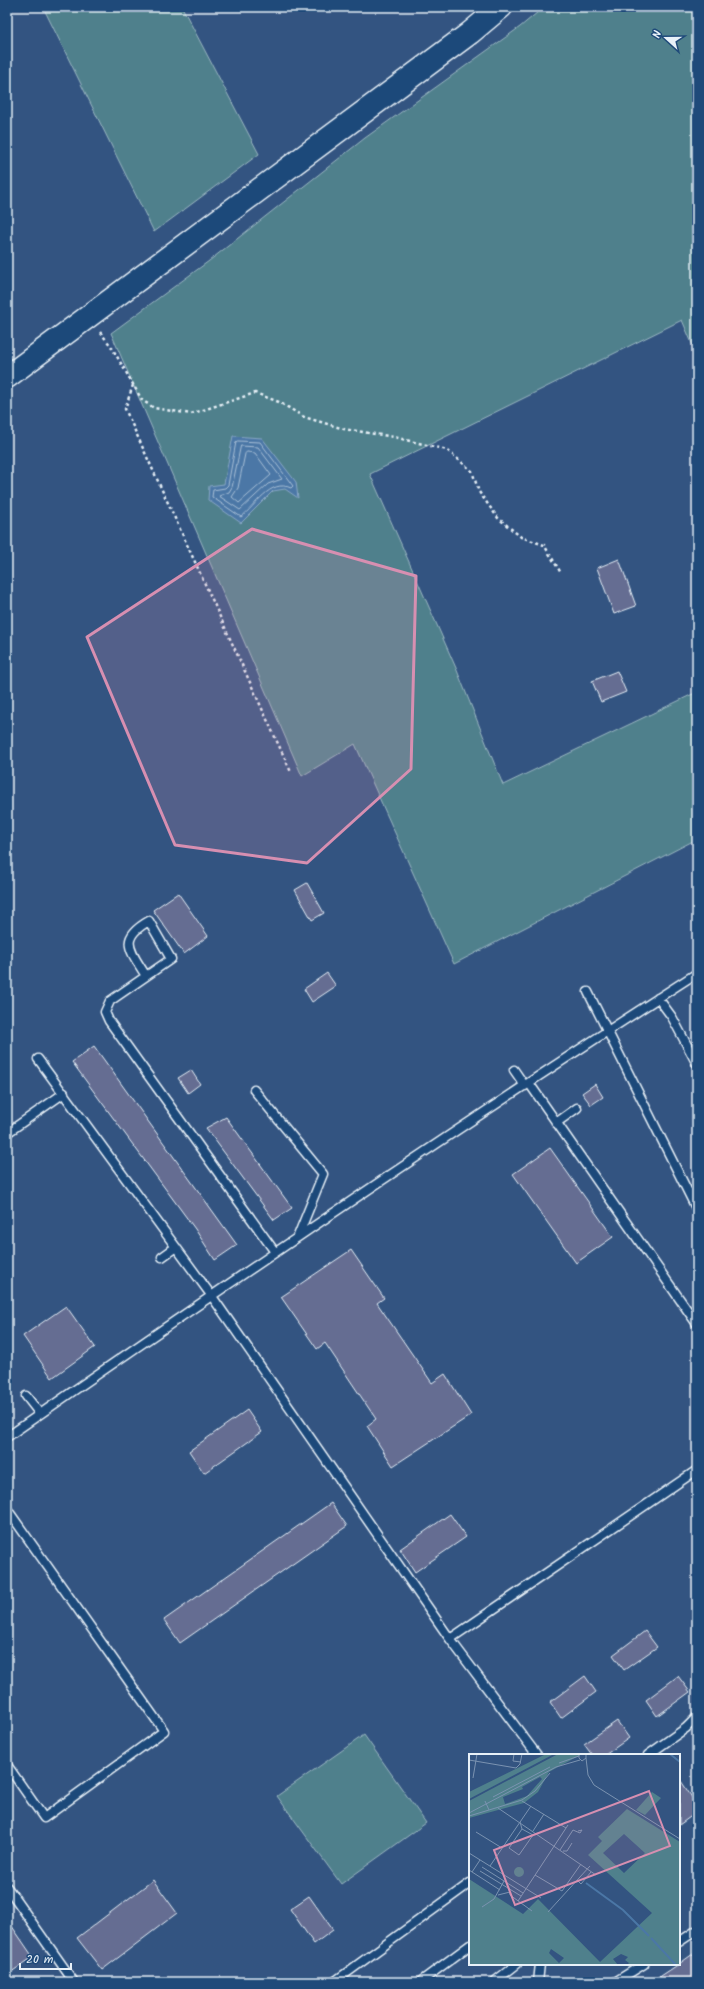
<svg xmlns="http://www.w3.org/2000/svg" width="704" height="1989" viewBox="0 0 704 1989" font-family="Kalam,sans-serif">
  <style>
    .green { fill: #4f808c; stroke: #9cb8c2 }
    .water { fill: #4b77a6; stroke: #8aa8c7 }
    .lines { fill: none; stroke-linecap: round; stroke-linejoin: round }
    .shore { stroke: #a9c0d7; stroke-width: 1 }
    .building { fill: #656d92; stroke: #e8f1f8 }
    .lane-casing { stroke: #e8f1f8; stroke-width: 11 }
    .secondary-casing { stroke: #e8f1f8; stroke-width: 25 }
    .path { stroke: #e8f1f8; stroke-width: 2.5; stroke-dasharray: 3 3; stroke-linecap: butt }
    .lane { stroke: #1f4a7a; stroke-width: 8 }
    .secondary { stroke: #1f4a7a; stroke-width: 22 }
    .marked { fill: #d78fb1; fill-opacity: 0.2; stroke: #d78fb1; stroke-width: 3; stroke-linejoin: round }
    .inset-river { fill: none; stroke: #4b77a6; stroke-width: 2 }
    .inset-road { fill: none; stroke: #7b93b1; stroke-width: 1 }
    .view { fill: #d78fb1; fill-opacity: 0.15; stroke: #d78fb1; stroke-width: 2 }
    .inset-edge { fill: none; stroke: #e8f1f8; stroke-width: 2 }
  </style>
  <rect width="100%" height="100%" fill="#335481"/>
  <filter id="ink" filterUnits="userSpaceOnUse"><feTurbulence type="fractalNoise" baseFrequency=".025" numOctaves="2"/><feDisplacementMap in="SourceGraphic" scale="8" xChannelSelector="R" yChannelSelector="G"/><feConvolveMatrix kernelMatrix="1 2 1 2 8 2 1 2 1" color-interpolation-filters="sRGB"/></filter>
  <g filter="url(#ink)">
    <path class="green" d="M43,7h139l77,147 -105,78z
      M544,7h153v348l-15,-35 -312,154 86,194 47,117 194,-93v147l-243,125 -99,-220 -53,32 -191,-443 98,-72 156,-123 155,-111z
      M364,1735l62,88 -85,61 -64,-88z"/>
    <path class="water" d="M233,436l29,2 34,44 2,16 -13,-9 -12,2 -32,32 -33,-23 1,-14 15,-2z"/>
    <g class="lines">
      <path class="shore" d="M238,441l22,1 33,44 -2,2c-21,-10 -36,19 -50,29l-29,-20 1,-7 12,-2 3,-3 8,-43z
        M241,446l17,1 24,32 -14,5 -28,26 -21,-14 10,-4 3,-5z
        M247,452l8,1 16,22 -32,28 -7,-6 6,-9 7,-34z"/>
    </g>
    <path class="building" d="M619,559l17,47 -22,8 -17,-46z
      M617,671l9,21 -25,10 -9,-21z
      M307,883l17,30 -12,7 -17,-30z
      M178,893l30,43 -24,18 -31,-44z
      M327,973l9,13 -24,16 -8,-13z
      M94,1046l143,199 -22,15 -20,-31 -123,-167z
      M191,1070l9,14 -12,9 -10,-15z
      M595,1084l8,13 -12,8 -9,-12z
      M226,1117l66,91 -18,12 -68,-92z
      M550,1148l63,89 -37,26 -63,-89z
      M351,1250l33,48 -7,5 55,80 13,-9 26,41 -78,51 -26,-40 9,-7 -51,-76 -8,6 -36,-52z
      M66,1306l29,41 -43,31 -29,-42z
      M247,1410l15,22 -58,41 -15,-22z
      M331,1503l16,23 -167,117 -16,-23z
      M450,1514l16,23 -51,35 -15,-23z
      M645,1631l12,16 -33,23 -11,-15z
      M585,1676l11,16 -35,26 -11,-16z
      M678,1676l12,16 -33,24 -11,-16z
      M617,1721l12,17 -24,17h-13l-8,-11z
      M679,1778l18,27v7l-18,13z
      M153,1880l24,33 -75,57 -25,-32z
      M309,1896l24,34 -19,14 -24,-35z
      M7,1919l26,38 -26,18z
      M697,1951v31h-45l27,-18z"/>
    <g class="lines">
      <g class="lane-casing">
        <path id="lane" d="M146,976c-15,-25 -29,-37 3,-55l22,38 -61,42 -5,11 4,9 166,231
          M588,992l109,218
          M658,998l14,19 25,47
          M38,1059l173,236 239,344 87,116
          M514,1070l11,16
          M529,1083l168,241
          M254,1090l69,84 -25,62
          M556,1123l21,-15
          M7,1133l57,-40
          M689,1194l8,-3
          M162,1257l14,-10
          M26,1396l14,18
          M7,1437c227,-158 457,-314 690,-464
          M7,1509l157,222 -120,87 -37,-53
          M450,1639l247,-169
          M648,1755l38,-27 11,-11
          M7,1887l67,95
          M679,1942l18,-12
          M334,1982l136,-99
          M420,1982l50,-37
          M494,1982l23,-18
          M538,1982l2,-18
          M615,1982l29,-18"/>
      </g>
      <g class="secondary-casing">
        <path id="secondary" d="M7,377l463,-344 31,-26"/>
      </g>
      <path class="path" d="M100,332l11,14 31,54 12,8 37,6 64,-21 24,9 25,15 40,12 50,8 53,13 25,21 7,21 19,26 23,19 23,8 17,28
        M133,385l-8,24 166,363"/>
      <use href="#lane" class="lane"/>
      <use href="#secondary" class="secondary"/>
    </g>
  </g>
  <path class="marked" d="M252,529l164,47 -5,193 -104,94 -132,-18 -88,-208z"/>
  <g transform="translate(469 1754)">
    <rect width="211" height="211" fill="#335481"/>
    <path d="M77,0h8l-85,45v-7zM89,0h24l-33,18 -11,20 -14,11 -55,15v-17zM71,23l2,2 -15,17 -22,8 -2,-7 20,-8 -1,-2zM183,38l9,6 -16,17 -9,-5zM158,55l53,33v123h-53l2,-2 -4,-3 3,-3 -7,-3 -8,5 5,6h-149v-86l54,35 15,-15 62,63 52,-49 -64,-58 14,-14 -4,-4zM155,80l21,19 -21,20 -21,-20zM82,195l13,9 -5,5 -10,-10zM45 118a5 5 0 1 1 10 0a5 5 0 1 1-10 0Z" fill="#4f808c" fill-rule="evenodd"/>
    <path class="inset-river" d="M201,0l10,8M117,129l37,27 26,26M182,184l25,27"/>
    <path class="inset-road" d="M45,0l-1,7 8,1M110,0v4l3,3 4,-3v-4M117,4l2,17 6,10 86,54M0,6l47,8 4,-4 2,-10M90,9l20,-7M4,24l4,-24M24,43l57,-30M16,47l4,9 33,-10 13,-9 15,-18M53,47l44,27M29,54l98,67M0,59l87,-46 24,-7M0,62l20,-6M51,68l2,7 -13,19 10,7 14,-20 -11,-6M64,77l11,-17M7,78l26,16M91,96l13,-20 7,3 2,-3 -4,1M94,97h4l5,-8M0,99l72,45M21,112l41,-60M13,113l41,26M0,116l31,20M11,117l23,14M3,118l8,-12M66,121l27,16 19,-27M108,126l4,4 10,-12M34,131l18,11M40,134l1,7 22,16M29,141l12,-3M49,147l50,-76M13,153l12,-8 10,-18M79,158l42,-46"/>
    <path class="view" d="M180,37l21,55 -155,59 -21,-55z"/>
    <rect width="211" height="211" class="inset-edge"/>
  </g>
  <rect width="704" height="1989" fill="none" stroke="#1f4a7a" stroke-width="24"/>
  <rect x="12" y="12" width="680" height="1965" fill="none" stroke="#e8f1f8" stroke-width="1.5" filter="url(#ink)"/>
  <g transform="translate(666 38) rotate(291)" stroke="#1f4a7a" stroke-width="3" paint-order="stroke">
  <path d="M0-3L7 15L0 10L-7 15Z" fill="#e8f1f8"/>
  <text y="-6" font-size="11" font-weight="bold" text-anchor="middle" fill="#e8f1f8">N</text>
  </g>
  <path d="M20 1963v6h51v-6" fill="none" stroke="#e8f1f8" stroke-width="2"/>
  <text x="26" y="1963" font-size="12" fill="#e8f1f8" stroke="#1f4a7a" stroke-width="3" paint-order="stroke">20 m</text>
</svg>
